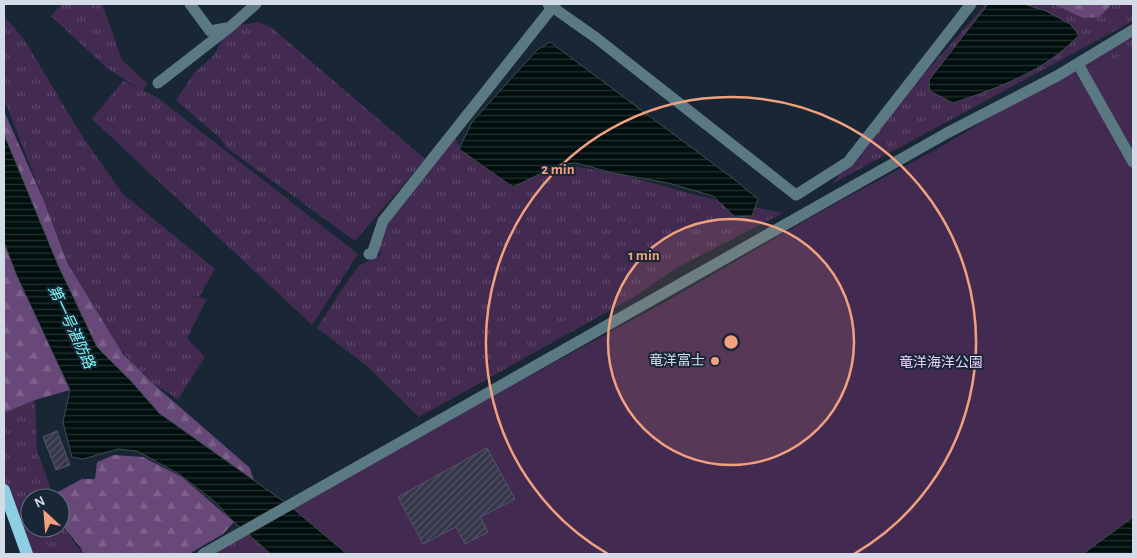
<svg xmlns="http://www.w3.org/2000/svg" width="1137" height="558" viewBox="0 0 1137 558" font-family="'Alegreya Sans','Noto Sans JP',sans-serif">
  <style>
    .grass { fill: url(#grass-tufts) }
    .forest { fill: url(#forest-firs) }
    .green { fill: #432a51 }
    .water { fill: url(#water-rules); stroke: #3f4c4f }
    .building { fill: url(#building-hatch); stroke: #55566b }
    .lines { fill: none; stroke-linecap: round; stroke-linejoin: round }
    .minor { stroke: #5b7983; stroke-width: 11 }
    .major { stroke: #8ecee3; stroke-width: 12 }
    .ring { fill: none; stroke: #f2a17e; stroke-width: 2.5 }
    .poi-dot { fill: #f2a17e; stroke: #192636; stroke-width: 2 }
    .labels { text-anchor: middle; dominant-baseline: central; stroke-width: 4; stroke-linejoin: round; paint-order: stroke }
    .poi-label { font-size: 14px; fill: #d3dce6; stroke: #192636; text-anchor: end }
    .park-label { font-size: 14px; fill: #ecd0fe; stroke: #192636 }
    .water-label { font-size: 15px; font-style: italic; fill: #79f9f2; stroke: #192636 }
    .centre { fill: #f2a17e; stroke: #192636; stroke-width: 2.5 }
    .ring-label { font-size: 15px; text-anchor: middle; font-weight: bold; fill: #f2a17e; stroke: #192636; stroke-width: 4; stroke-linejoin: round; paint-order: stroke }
  </style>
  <defs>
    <pattern id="grass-tufts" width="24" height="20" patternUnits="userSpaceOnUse" patternTransform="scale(1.25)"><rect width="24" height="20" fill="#432a51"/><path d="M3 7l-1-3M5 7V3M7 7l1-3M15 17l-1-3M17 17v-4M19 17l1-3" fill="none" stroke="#5d486a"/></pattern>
    <pattern id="forest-firs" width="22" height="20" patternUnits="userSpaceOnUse" patternTransform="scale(1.25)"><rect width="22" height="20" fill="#674878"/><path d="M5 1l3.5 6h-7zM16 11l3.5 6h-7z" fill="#7c628b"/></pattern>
    <pattern id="water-rules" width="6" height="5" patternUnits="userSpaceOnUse" patternTransform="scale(1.25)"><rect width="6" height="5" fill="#000f0e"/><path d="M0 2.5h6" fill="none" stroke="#243131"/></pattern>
    <pattern id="building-hatch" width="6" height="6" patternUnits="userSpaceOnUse" patternTransform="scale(1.25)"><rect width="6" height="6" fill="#36374b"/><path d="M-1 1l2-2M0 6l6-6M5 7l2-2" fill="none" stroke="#525365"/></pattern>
  </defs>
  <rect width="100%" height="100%" fill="#192636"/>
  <path class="grass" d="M62,4h41v2l19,54 26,24 -5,6 15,8 200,156 -46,71 -220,-206 31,-38 14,6 -30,-19 -56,-52z
    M986,4h67l30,14 27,-14h23v17l-301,163 38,-49z
    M4,16l20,23 58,97 41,58 92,75 -16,28 -10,-1 18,3 -20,39 18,19 -27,42 -31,-19 -27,-31 -50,-82 -66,-168z
    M259,22l13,6 153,131 -70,82 -129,-94 -6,-9 -44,-38 19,-28 18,-16 17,-29z
    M1133,30v19l-28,16 -27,-1z
    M453,133l7,16 53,38 47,-23 60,10 79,22 84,17 -105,54 -44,30 -215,120 -52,-51 -50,-38 33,-51 10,-12 22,-11 -8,-6 7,-21z
    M35,400l2,50 12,34 4,14h-23v30h30v-5l23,31h-51l-28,-62v-79z
    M244,531l26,23h-64z"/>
  <path class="forest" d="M1053,4h59l-13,13 -16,1z
    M4,111l40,90 24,63 55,90 28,28 99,86 4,13 -95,-68 -28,-32 -34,-34 -39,-82 -54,-130z
    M4,243l12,31 54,116 -35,10 -31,13z
    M114,455l29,2 39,20 52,45 -11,12 -34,20h-106l-2,-6 -21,-25v-25h-7l1,-4 28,-15h13l2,-17z"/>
  <path class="green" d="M1133,49v472l-45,33h-743l-55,-48 379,-206 149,-87 126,-68 134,-81 27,1z"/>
  <path class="water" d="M988,4h36l22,7 24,13 9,11c-33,36 -81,53 -126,68l-23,-12 -1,-11z
    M550,42l185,138 23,19 -6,17 -17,1 -22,-21 -45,-13 -55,-10 -37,-10 -16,1 -47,23 -54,-38 13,-27 65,-72z
    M4,134l54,131 39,82 34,34 28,32 131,93 57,48h-76l-37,-32 -20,-21 -35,-27 -42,-23 -19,-2 -35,10 -11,-2 -9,-35 7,-32 -54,-116 -12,-32z
    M1133,517v37h-50z"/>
  <path class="building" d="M57,431l13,34 -14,5 -13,-33z
    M487,448l28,51 -35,18 8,15 -23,12 -9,-17 -33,17 -25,-47z"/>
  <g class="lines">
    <path class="minor" d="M190,4l20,27 16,-3
      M548,4l47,33 201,158 52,-33 123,-158
      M1078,64l55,98
      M158,83l72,-56 26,-23
      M369,254h3l11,-33 172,-217
      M203,554l744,-421 110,-57 76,-46"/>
    <path class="major" d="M4,490l23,64"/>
  </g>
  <circle cx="731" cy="342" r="123" fill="#f2a17e" fill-opacity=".12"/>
  <g class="ring">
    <circle cx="731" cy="342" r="123"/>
    <path d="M608 554A245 245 0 1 1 854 554"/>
  </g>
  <circle class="poi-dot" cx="715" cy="361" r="5"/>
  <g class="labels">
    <g class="poi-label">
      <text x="705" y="361">竜洋富士</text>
    </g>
    <g class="park-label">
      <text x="941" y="363">竜洋海洋公園</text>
    </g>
    <g class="water-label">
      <text transform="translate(71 327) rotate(65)">第一号湛防路</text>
    </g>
  </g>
  <circle cx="731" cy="342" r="8" class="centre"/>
  <g class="ring-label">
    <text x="558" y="174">2 min</text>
    <text x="644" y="260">1 min</text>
  </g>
  <rect width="1137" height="558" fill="none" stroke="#d3dce6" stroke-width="10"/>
  <g transform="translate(45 513) rotate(334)"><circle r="24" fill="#192636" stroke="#636f7c"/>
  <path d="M0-4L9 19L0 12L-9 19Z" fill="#f2a17e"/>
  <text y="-8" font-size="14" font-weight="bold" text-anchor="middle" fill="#d3dce6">N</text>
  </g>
</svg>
